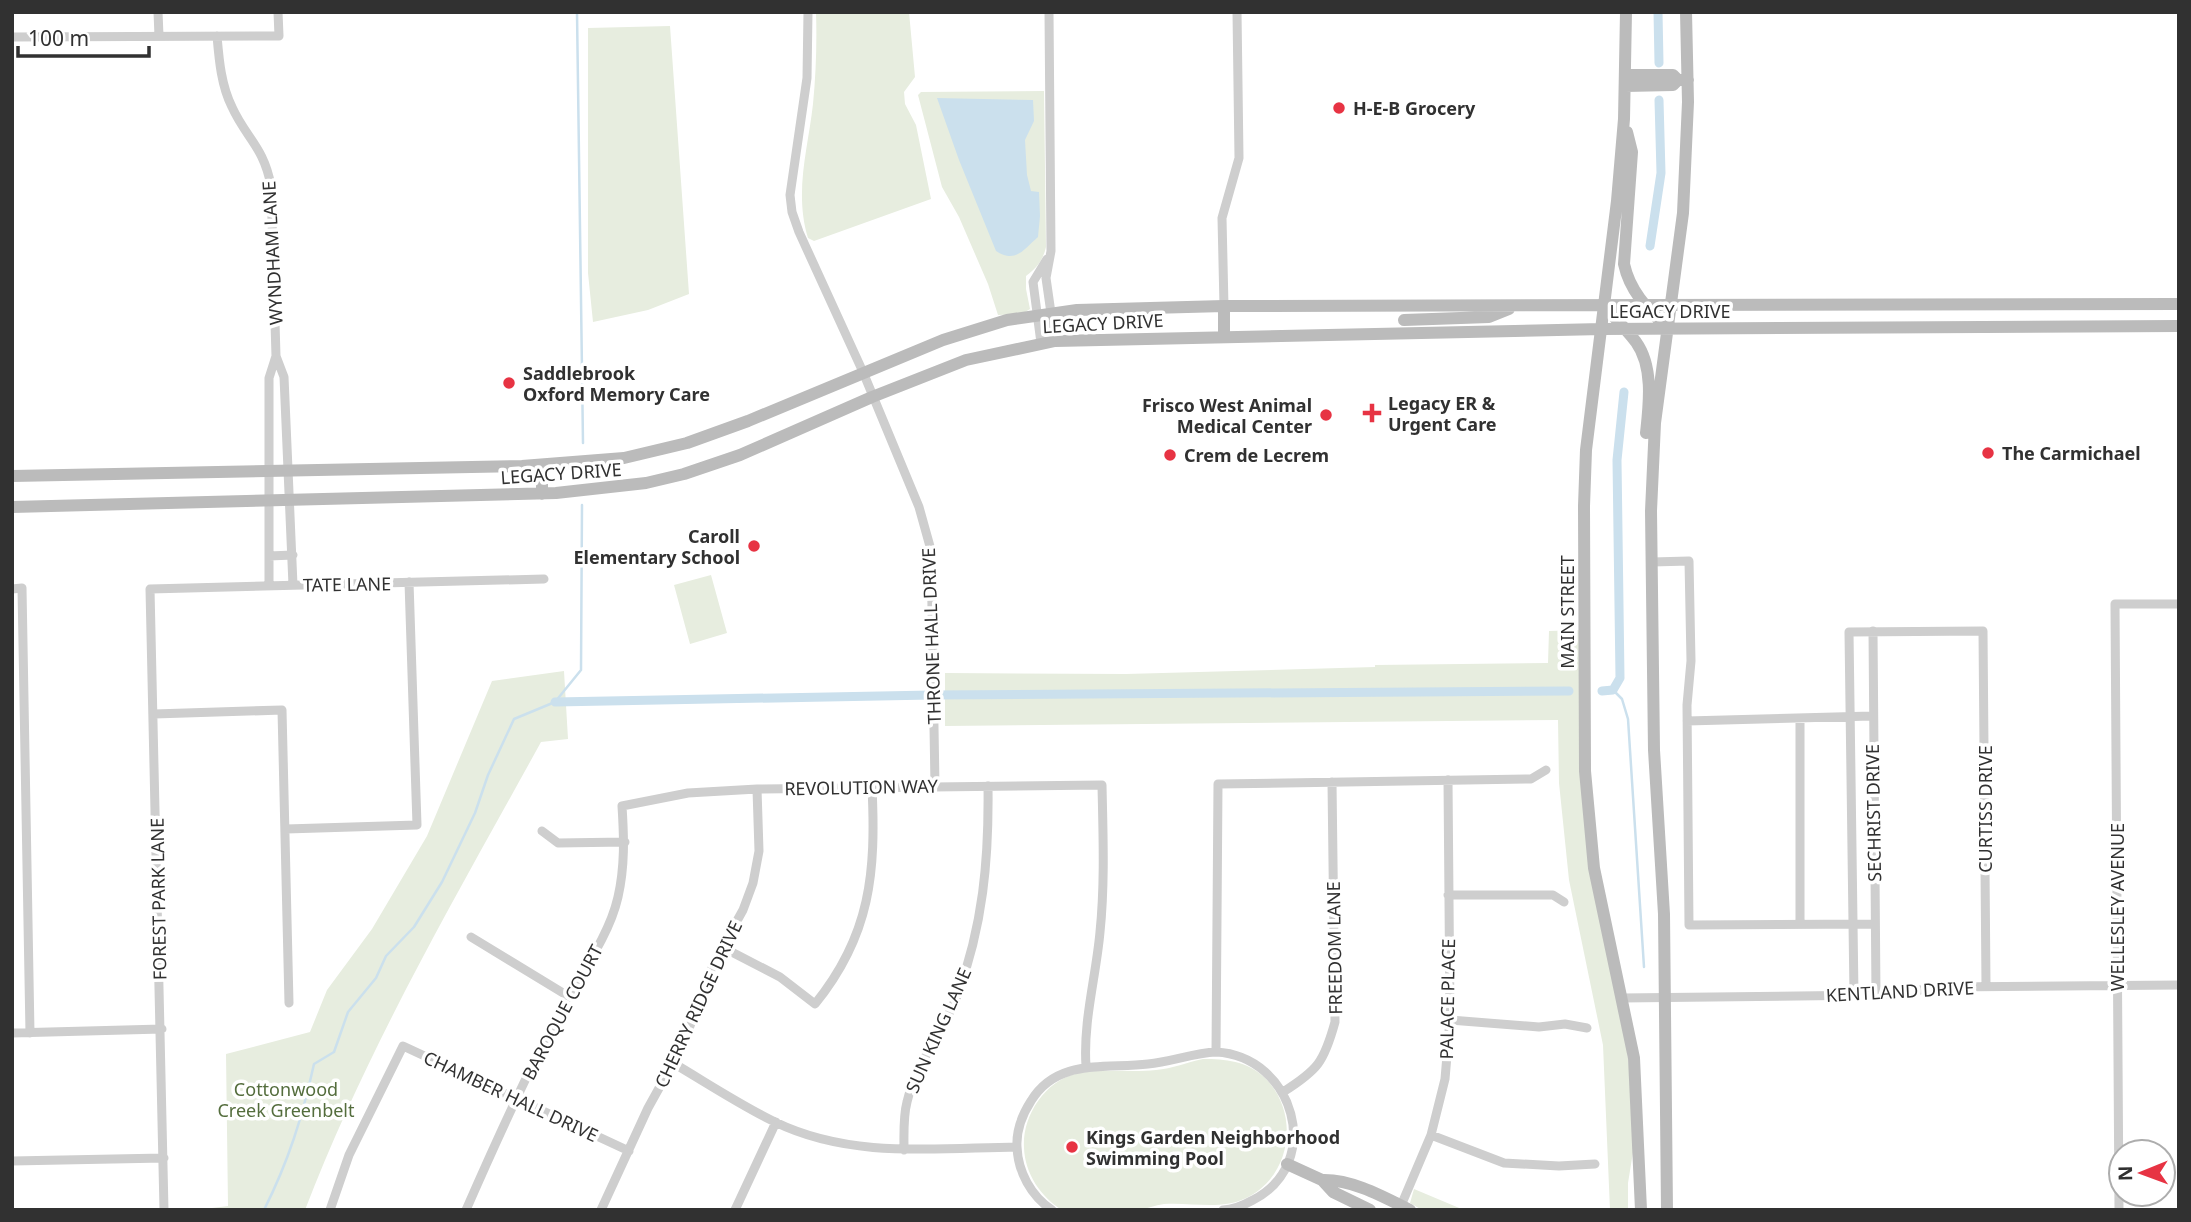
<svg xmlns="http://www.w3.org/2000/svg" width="2191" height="1222" viewBox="0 0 2191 1222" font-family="'Noto Sans',sans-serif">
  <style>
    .green { fill: #e7eddf }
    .water { fill: #cbe0ed }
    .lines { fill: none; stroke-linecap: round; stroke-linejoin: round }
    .stream { stroke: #cbe0ed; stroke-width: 2.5 }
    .canal { stroke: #cbe0ed; stroke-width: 9 }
    .street { stroke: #cecece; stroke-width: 9 }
    .secondary { stroke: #bbb; stroke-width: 12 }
    .poi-dot { fill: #e73343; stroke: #fff; stroke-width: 2.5 }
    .labels { text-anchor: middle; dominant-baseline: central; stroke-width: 7; stroke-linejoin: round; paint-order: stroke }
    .poi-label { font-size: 18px; font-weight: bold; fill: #313131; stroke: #fff; text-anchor: start }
    .street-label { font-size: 18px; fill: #313131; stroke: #fff }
    .park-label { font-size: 18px; fill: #546d3d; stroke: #fff }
  </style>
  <rect width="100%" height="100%" fill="#fff"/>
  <path class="green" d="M816,12h93l6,65 -11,15 1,12 11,21 15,74 -117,42 -6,-3c-14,-46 0,-89 5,-134 3,-30 4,-62 3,-92z
    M670,26l19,268 -41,16 -55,12 -5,-49v-245z
    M1044,91l2,156c-3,13 -9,21 -20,29v13l4,20 -8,5 -24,1 -10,-31 -29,-67 -17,-30 -24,-92 3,-3z
    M711,575l16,58 -37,11 -16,-59z
    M1582,630l1,153 40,236 6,47 5,80 -6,37v27h-18l-7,-165 -34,-165 -10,-97 -1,-63 -613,6v-53l181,1 249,-7v-2l173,-2 1,-32z
    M564,671l4,68 -27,3c-84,153 -173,304 -236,468h-109l32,-4 -2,-152 84,-22 17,-42 45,-61 55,-93 65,-155z
    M1203,1059c22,0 44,2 61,18 37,35 28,101 -20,122 -24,11 -54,3 -80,5 -9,1 -17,5 -26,6 -25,2 -51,0 -76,0 -21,-13 -37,-36 -38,-62 -2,-31 20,-66 51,-74 26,-6 55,-1 81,-4 16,-1 32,-8 47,-11z
    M1414,1189l50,21h-42l-12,-7z"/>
  <path class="water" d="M937,98l96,2 1,21 -9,19 2,35 4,16 8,1 1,24 -2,21c-14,12 -22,27 -42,14l-37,-91z"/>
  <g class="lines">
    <path class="stream" d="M577,12l6,431
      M1613,690l9,9 6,20 16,248
      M264,1210c25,-50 38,-92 50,-146l20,-12 14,-40 28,-34 10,-22 28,-29 28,-45 33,-69 13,-38 26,-56 41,-17 26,-32 1,-165"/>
    <path class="canal" d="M1658,12l1,51
      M1650,246l11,-73 -2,-73
      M1602,691l11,-1 7,-12 -3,-218 7,-68
      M555,702l377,-7 637,-4"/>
    <path class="street" d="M158,12l1,24
      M808,12l-1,66 -17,117 2,17 7,20 64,140 56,135 12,43 4,236
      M1049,12l2,239 -5,27 9,63
      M217,36c2,23 4,49 15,71 14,31 32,40 39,79l5,170 -7,22v208
      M12,37l267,-1 -1,-24
      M1224,306l-2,-88 17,-60 -2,-146
      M1041,343l-8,-61 14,-23
      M276,356l8,21 9,208
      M269,556l24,-1
      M1652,562l37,-1 2,100 -4,44 2,220 185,-1
      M12,589l10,-1 8,445
      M1873,631l3,364
      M154,714l128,-4 7,293
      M1800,718v206
      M1687,721l185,-5
      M286,829l131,-4 -8,-243
      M542,831l16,12 67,-1
      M1448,895h105l11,7
      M471,937l97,59
      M722,947l58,30 35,27c56,-69 61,-132 57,-217
      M1854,995l-5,-363 134,-1 3,355
      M1622,998l254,-3 70,-8 233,-2
      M1450,1020l89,7 26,-3 22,4
      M12,1033l150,-4
      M1216,1052l2,-268 313,-5 15,-9
      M673,1063c34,20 67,42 102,59 76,37 161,26 242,25
      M1283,1092c35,-22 41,-30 52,-70l-3,-240
      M1431,1135l73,28 55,3 36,-2
      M904,1150c0,-16 -1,-33 3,-48 9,-39 36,-70 50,-106 26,-70 32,-136 31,-210
      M12,1161l152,-3
      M1400,1208l31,-73 14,-56 5,-59 -2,-240
      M164,1210l-14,-621 394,-10
      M330,1210l19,-55 54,-109 226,105
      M466,1210c28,-64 57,-128 89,-190 20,-40 53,-79 63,-123 7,-31 6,-60 4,-91l66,-13 69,-4 345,-4c1,49 3,98 -2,147 -4,45 -17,89 -14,134
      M601,1210l47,-102 25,-45 17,-37 24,-64 29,-52 10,-27 6,-32 -2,-62
      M735,1210l41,-88
      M1052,1210c-21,-14 -34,-38 -35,-63 -1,-17 5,-32 14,-46 26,-43 74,-32 117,-37 23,-2 45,-11 68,-12 78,4 109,111 37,148 -9,5 -19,10 -30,10
      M2119,1210l-4,-606h64"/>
    <path class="secondary" d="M1626,12l-2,107 -7,82 -31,249 -2,56 1,265 9,97 40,190 7,152
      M1626,75h47l5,5
      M1625,86l48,-1 5,-5h10
      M1627,132l5,20 -8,112c6,28 24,45 44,65
      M1603,305c11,12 23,24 33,37 18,25 13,63 10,91
      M1224,306v31
      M1404,320l85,-3 20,-8
      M542,465v29
      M12,476l510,-10 102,-8 63,-15 61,-22 195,-81 64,-20 70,-10 147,-4 955,-2
      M12,507l544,-14 90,-10 38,-9 56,-19 132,-58 94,-37 89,-19 547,-12 577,-3
      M1287,1164l35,16 11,12 37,18
      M1322,1180c30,-1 62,17 88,30
      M1667,1210l-3,-296 -10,-164 -3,-239 4,-88 28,-210 5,-111 -2,-90"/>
  </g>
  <g class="poi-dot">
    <circle cx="1339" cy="108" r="7"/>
    <circle cx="509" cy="383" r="7"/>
    <path d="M1368.5 402.5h7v7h7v7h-7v7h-7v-7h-7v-7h7z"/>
    <circle cx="1326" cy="415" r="7"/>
    <circle cx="1988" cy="453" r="7"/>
    <circle cx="1170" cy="455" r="7"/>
    <circle cx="754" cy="546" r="7"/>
    <circle cx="1072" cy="1147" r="7"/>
  </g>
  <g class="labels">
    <g class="poi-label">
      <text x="1353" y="108">H-E-B Grocery</text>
      <text x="523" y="373">Saddlebrook<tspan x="523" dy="21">Oxford Memory Care</tspan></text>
      <text x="1388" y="403">Legacy ER &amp;<tspan x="1388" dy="21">Urgent Care</tspan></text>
      <text x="1312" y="405" text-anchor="end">Frisco West Animal<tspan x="1312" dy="21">Medical Center</tspan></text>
      <text x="2002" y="453">The Carmichael</text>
      <text x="1184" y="455">Crem de Lecrem</text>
      <text x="740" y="536" text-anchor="end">Caroll<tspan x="740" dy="21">Elementary School</tspan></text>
      <text x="1086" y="1137">Kings Garden Neighborhood<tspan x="1086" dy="21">Swimming Pool</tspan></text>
    </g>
    <g class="street-label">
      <text transform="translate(272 253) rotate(-93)">WYNDHAM LANE</text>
      <text x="1670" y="311">LEGACY DRIVE</text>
      <text transform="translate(1103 323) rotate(-3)">LEGACY DRIVE</text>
      <text transform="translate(561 473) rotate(-4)">LEGACY DRIVE</text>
      <text transform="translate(347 584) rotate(-1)">TATE LANE</text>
      <text transform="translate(1567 612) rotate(-90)">MAIN STREET</text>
      <text transform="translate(931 636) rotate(-92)">THRONE HALL DRIVE</text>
      <text transform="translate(861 787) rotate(-1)">REVOLUTION WAY</text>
      <text transform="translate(1985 809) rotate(-90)">CURTISS DRIVE</text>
      <text transform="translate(1873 813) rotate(-91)">SECHRIST DRIVE</text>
      <text transform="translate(158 899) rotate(-91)">FOREST PARK LANE</text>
      <text transform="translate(2117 907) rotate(-90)">WELLESLEY AVENUE</text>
      <text transform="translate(1334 948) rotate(-91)">FREEDOM LANE</text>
      <text transform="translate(1900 991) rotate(-3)">KENTLAND DRIVE</text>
      <text transform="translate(1447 999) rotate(-89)">PALACE PLACE</text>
      <text transform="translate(698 1004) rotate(-65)">CHERRY RIDGE DRIVE</text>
      <text transform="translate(562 1012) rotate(-62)">BAROQUE COURT</text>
      <text transform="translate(938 1030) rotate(-66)">SUN KING LANE</text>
      <text transform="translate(511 1096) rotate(25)">CHAMBER HALL DRIVE</text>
    </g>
    <g class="park-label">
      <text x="286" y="1089">Cottonwood<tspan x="286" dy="21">Creek Greenbelt</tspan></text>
    </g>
  </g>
  <rect width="2191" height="1222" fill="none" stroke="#313131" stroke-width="28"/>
  <g transform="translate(2142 1173) rotate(269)"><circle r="33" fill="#ffffff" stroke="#adadad" stroke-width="2"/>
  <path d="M0-5L12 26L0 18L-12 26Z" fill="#e73343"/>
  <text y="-10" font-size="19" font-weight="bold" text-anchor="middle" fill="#313131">N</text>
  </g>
  <path d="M18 46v10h131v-10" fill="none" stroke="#313131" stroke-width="3.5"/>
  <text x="28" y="46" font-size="21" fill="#313131" stroke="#ffffff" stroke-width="5" paint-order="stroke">100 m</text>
</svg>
